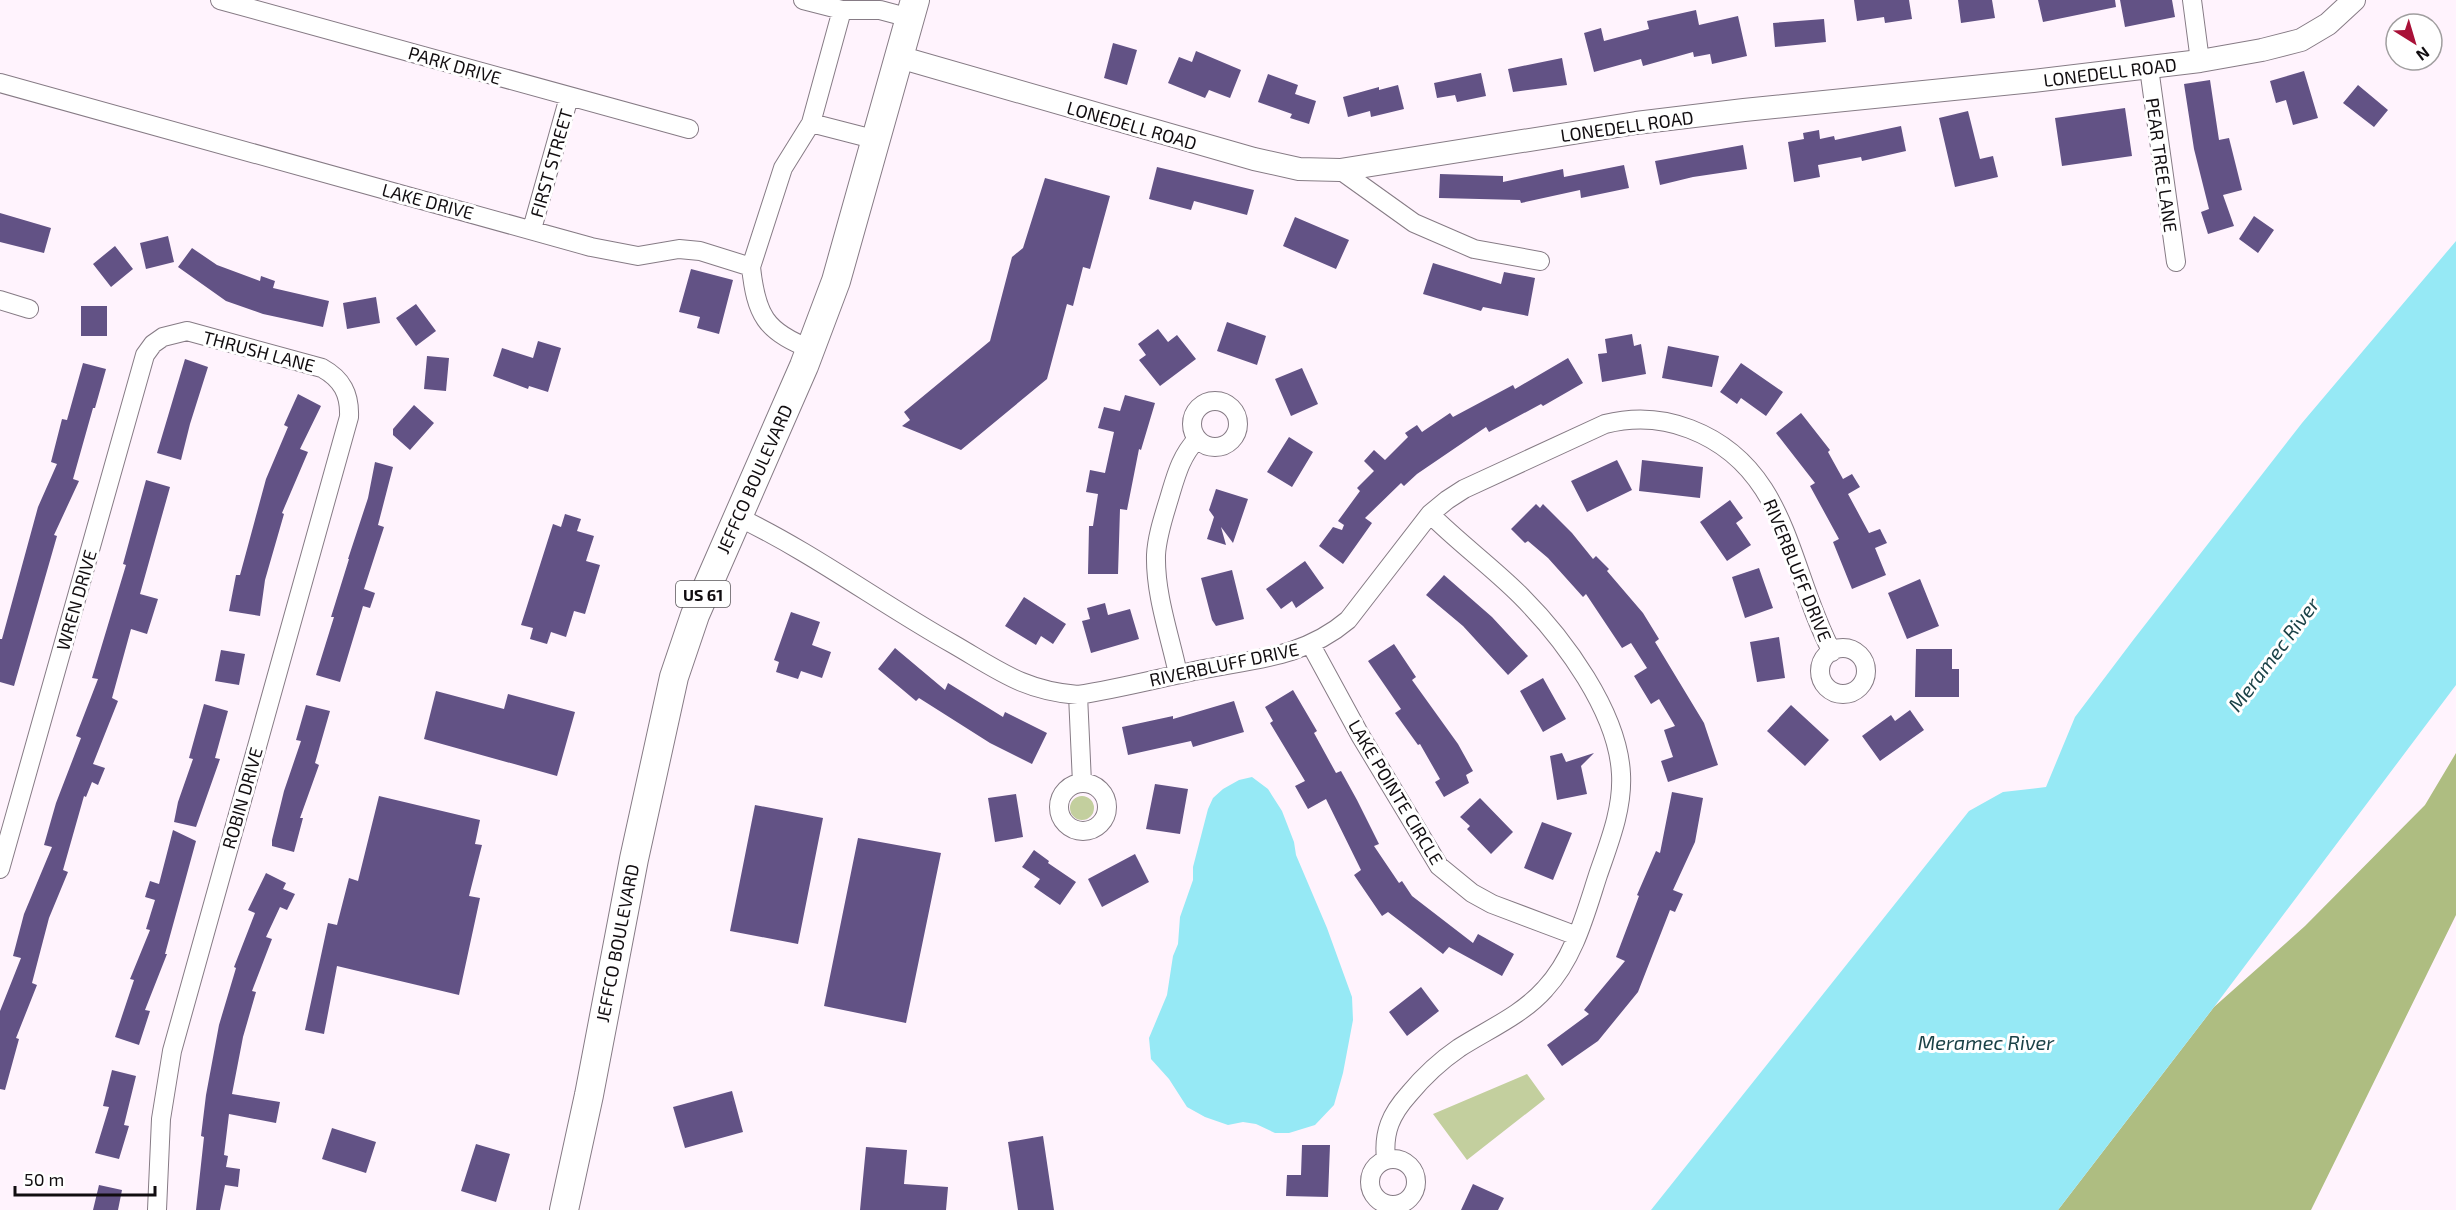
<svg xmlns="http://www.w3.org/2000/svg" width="2456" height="1210" viewBox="0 0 2456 1210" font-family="'Exo 2',sans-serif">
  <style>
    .green { fill: #c3cf9e }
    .forest { fill: #aebd81 }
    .water { fill: #96e9f5 }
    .building { fill: #625285 }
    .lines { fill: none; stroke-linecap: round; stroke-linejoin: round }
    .minor-casing { stroke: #867b85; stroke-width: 20 }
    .tertiary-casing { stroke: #867b85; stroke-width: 24 }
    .primary-casing { stroke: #867b85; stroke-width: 30 }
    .minor { stroke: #fff; stroke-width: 18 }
    .tertiary { stroke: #fff; stroke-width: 22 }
    .primary { stroke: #fff; stroke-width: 28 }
    .labels { text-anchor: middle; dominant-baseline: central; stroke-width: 6; stroke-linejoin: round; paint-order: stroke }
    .shield { fill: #fff; stroke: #585658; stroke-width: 1.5 }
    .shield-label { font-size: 16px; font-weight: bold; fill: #110d10 }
    .street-label { font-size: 18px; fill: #110d10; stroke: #fff }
    .water-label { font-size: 20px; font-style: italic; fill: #1b4247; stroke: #fff }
  </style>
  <rect width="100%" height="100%" fill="#fff3fd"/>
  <path class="green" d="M1070 808a12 12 0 1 1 24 0a12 12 0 1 1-24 0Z
    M1527,1074l18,25 -78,61 -34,-46z"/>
  <path class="forest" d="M2456,753v162l-145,295h-253l156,-203 91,-81 120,-121z"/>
  <path class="water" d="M2456,241v444l-242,322 -156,203h-407l318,-399 34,-19 43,-5 29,-70 59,-78 168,-216z
    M1252,777l16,12 14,22 12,31 2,13 31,73 25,69 1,23 -10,53 -9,32 -19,20 -26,8h-14l-19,-9 -13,-2 -15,3 -23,-8 -18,-10 -18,-28 -18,-20 -2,-21 18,-43 6,-39 5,-12 2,-27 13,-37v-13l15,-58 5,-11 10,-9 16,-9z"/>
  <path class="building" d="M1854,0h55l3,19 -27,4 -1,-6 -27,4z
    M1958,0h34l3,18 -34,5z
    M2038,0h77l1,7 -73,15z
    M2120,0h52l3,17 -50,10z
    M1696,10l3,15 39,-9 9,40 -35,8 -2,-10 -16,3 -1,-5 -50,14 -2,-7 -47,13 -10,-39 17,-5 3,13 45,-12 -2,-8z
    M1824,19l2,23 -51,5 -2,-24z
    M1113,43l24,7 -10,35 -23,-7z
    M1196,51l45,19 -11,28 -21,-8 -4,8 -37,-15 11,-26 13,5z
    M1562,58l5,27 -54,7 -5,-23z
    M2304,71l14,47 -25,7 -7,-25 -10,3 -6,-22z
    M1481,73l5,23 -29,6 -2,-7 -18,3 -3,-15z
    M1268,74l30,11 -3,9 21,7 -7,23 -19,-6 2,-4 -34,-12z
    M2210,80l9,60 10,-2 13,52 -19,5 11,31 -26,8 -7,-22 8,-3 -15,-60 -10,-65z
    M1398,85l6,24 -33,8 -1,-6 -22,6 -5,-20 36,-10v3z
    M2358,85l30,25 -14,17 -31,-24z
    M2125,108l7,48 -70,10 -7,-48z
    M1968,111l12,48 13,-3 5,21 -43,10 -16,-69z
    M1901,126l5,25 -44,10 -1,-4 -43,8 2,12 -26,5 -6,-40 16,-3 -1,-6 16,-3 1,9 14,-3 1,4z
    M1743,145l4,24 -54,8 -33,8 -5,-24z
    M1624,165l5,23 -48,10 -1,-8 -59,13 -1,-3 -81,-2 1,-24 63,2v6l60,-13 1,8z
    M1157,167l97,23 -7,25 -53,-14 -3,9 -42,-11z
    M1045,178l65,18 -20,73 -7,-2 -10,39 -6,-2 -20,75 -86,71 -59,-24 8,-6 -6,-8 86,-71 22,-84 11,-9z
    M0,213l51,15 -7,25 -44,-11z
    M2254,216l20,14 -16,23 -19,-14z
    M1295,217l54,23 -13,29 -53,-23z
    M168,236l6,26 -28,7 -6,-26z
    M115,246l18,23 -22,18 -18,-23z
    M192,248l25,17 43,16 1,-5 14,5 -2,7 56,13 -6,26 -60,-13 -37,-13 -48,-34z
    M1433,263l68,21 3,-12 31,6 -7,38 -45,-9 -2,4 -58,-17z
    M691,269l42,11 -14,54 -22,-6 3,-11 -21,-5z
    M376,297l4,26 -33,6 -4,-26z
    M416,304l20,27 -20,15 -20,-28z
    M81,306h26v30h-26z
    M1227,322l39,14 -9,29 -40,-14z
    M1158,329l10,13 9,-7 19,24 -36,27 -21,-26 7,-5 -8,-11z
    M1632,334l2,12 7,-2 5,30 -44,8 -4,-28 9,-1 -2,-14z
    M538,341l23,7 -13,44 -19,-6 -1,3 -35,-13 9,-28 31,10z
    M1668,346l51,10 -7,31 -50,-9z
    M427,356l22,2 -3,33 -22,-2z
    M1568,358l15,25 -40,23 -2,-2 -52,28 -3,-5 -69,47 -13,12 -3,-3 -36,35 7,5 -29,41 -24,-18 14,-19 9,3 2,-5 -6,-4 22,-30 -3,-3 17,-17 -10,-10 10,-11 11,10 23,-23 -3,-4 12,-8 5,7 28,-19 3,4 60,-32 2,4z
    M185,359l23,8 -18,57 -9,36 -24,-7z
    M83,363l23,6 -11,39h-2l-20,71 6,2 -25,54 3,1 -43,150 -14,-4v-43h2l36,-132 19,-43 -6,-2 11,-43 5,1z
    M1741,363l42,29 -17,24 -25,-18 -4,6 -17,-12z
    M1302,368l16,36 -27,12 -16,-37z
    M298,394l23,12 -21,43 8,3 -26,61 2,1 -19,66 -5,36 -31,-5 7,-36h4l26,-96 22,-52 -4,-2z
    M1125,395l30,8 -14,47 -2,-1 -12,61 -7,-1 -2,65h-30l1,-48h4l5,-32 -12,-2 4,-22 15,3 9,-41 -16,-4 6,-21 16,4z
    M414,405l20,18 -24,27 -17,-15v-6z
    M1801,413l29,37 -2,2 15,27 9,-5 8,13 -12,7 21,39 11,-4 7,14 -12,5 11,27 -34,14 -19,-47 6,-3 -29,-53 5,-3 -39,-50z
    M1289,437l24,15 -21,35 -25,-15z
    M1617,460l15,30 -45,22 -16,-31z
    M1642,460l61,7 -3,31 -61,-7z
    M375,462l18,5 -15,58 6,2 -20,62 11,4 -5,15 -7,-2 -23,76 -24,-7 18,-58h-3l18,-58h-1l20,-61z
    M146,480l24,7 -30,107 18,5 -11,35 -16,-5 -19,69 6,3 -25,63 12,4 -7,17 -6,-3 -6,15 -2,-1 -21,74 5,2 -19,46 -17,65 5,2 -21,53 3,1 -14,51 -5,-1v-78l21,-53 -8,-2 11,-42 28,-67 -8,-2 12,-42 25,-65 -5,-2 22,-57 -6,-1 34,-113 -3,-1z
    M1216,489l32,10 -15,44 -12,-16 5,18 -19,-6 7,-22 -5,-7z
    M1730,500l13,18 -7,5 15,22 -24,16 -27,-39z
    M1536,504l4,4 3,-4 29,29 21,26 3,-3 13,13 -2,2 36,42 16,26 -4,3 49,81 14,42 -50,17 -7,-21 12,-4 -9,-27 11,-4 -16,-27 -8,5 -17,-28 13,-8 -16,-25 -9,5 -36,-54 -3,3 -35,-39 -20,-17 -3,2 -14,-14z
    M565,514l16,5 -4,12 17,5 -8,25 14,4 -15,49 -11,-3 -8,26 -15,-5 -4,12 -17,-5 3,-11 -12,-3 32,-101 8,3z
    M1305,561l19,27 -28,20 -4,-7 -11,8 -15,-20z
    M1759,568l14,40 -28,10 -13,-41z
    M1232,570l12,49 -28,7 -4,-6 -11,-42z
    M1444,575l48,42 36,39 -20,19 -45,-49 -37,-31z
    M1920,579l19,47 -32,13 -19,-46z
    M1024,597l42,27 -13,20 -12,-8 -5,9 -31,-19z
    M1105,603l3,12 22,-6 9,30 -48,14 -9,-32 8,-2 -3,-11z
    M791,612l29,10 -8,23 19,7 -9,26 -21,-7 -3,8 -22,-7 3,-10 -5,-2z
    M1779,637l6,41 -28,4 -7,-40z
    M1394,644l22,33 -4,3 46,64 15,27 -7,4 3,8 -25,14 -9,-15 5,-3 -20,-35 -2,1 -23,-32 6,-4 -33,-48z
    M895,648l50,42 3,-7 55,34 2,-5 42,21 -15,31 -42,-21 -71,-45 -3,3 -38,-32z
    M1916,649h36v20h7v28h-44z
    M221,650l24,4 -6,31 -24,-4z
    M1543,678l23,41 -23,13 -23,-41z
    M1293,690l24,41 -3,2 22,40 5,-2 16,29 22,44 -5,2 25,37 3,-2 10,15 61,47 5,-9 36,20 -12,22 -53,-29 -6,7 -55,-42 -6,4 -28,-41 7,-5 -35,-71 -18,10 -13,-23 10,-5 -35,-58 3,-2 -8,-14z
    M436,691l68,18 4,-15 67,18 -18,64 -133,-37z
    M1234,701l10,31 -51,15 -2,-6 -63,14 -6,-28 51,-11v3z
    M204,704l24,7 -13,47 5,1 -24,68 -22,-5 4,-20 15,-43 -4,-1z
    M306,705l24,6 -15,52 4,2 -19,53h3l-9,34 -22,-6v-6l12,-49 17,-50 -5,-1z
    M1791,705l38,35 -24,26 -38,-35z
    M1910,710l14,20 -44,31 -18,-25 29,-21 4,6z
    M1562,753l4,9 28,-9 -13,13 6,28 -30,6 -7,-44z
    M1155,784l33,5 -8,45 -34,-5z
    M1672,792l31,6 -8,44 -22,48 10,4 -8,18 -5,-2 -32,82 -40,49 -36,25 -15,-21 42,-31 -5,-4 41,-49 -9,-4 23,-61 -2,-1 19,-44 4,2z
    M1016,794l7,43 -28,5 -7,-44z
    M379,796l101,24 -5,24 7,1 -13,51 11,2 -21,97 -122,-29 -13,68 -19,-4 23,-107 9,2 12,-47 9,3z
    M1480,798l33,34 -22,22 -24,-25 3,-3 -10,-9z
    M755,805l68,13 -25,126 -68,-13z
    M1542,822l30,11 -19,47 -29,-12z
    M173,830l23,11 -31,113h2l-22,56 5,1 -11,34 -24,-8 19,-57 -4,-1 20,-49 -4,-1 9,-29 -10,-3 5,-16 9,3z
    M858,838l83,15 -35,170 -82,-17z
    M1034,850l15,11 -1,2 28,19 -16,23 -26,-18 6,-8 -18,-12z
    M1135,854l14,28 -47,25 -14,-28z
    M266,873l20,10 -3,6 12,5 -8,16 -7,-3 -14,30 6,2 -20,52 4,1 -13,45 -11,57 48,8 -4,21 -47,-9 -5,41 4,1 -2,11 14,2 -2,18 -13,-2 -5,25h-24l8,-73 -3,-1 5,-41 13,-70 17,-57 -2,-1 21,-54 -7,-3z
    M1421,987l18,24 -32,25 -18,-24z
    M112,1070l24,6 -12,49 5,1 -10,33 -24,-6 14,-46 -6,-1z
    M732,1091l11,41 -58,16 -12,-41z
    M332,1128l44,14 -10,31 -44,-14z
    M1043,1136l11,74h-36l-10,-68z
    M476,1144l34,10 -14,48 -35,-11z
    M1302,1145h28l-2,52 -42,-1 1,-21h14z
    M866,1147l41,3 -3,34 44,3 -2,23h-86z
    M1473,1184l31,14 -6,12h-37z
    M99,1185l23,5 -4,20h-25z"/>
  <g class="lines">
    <g class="minor-casing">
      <path id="minor" d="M220,0l469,129
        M803,0l39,10h38l30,8
        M2192,0l8,61
        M2149,68l27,194
        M0,83l591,164 47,9 41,-7 21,2 51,16c5,47 14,65 60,82
        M811,123l66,17
        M1340,170l74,53 60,26 66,12
        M532,229l37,-132
        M751,267l32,-99 28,-45 31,-113
        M0,300l29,9
        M1192 424a23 23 0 1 1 46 0a23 23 0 1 1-46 0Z
        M736,516c76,36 144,87 217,128 45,26 71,47 125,51 39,-6 78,-16 116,-24 57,-12 108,-12 154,-51l82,-106 17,-14 17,-11 141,-65c28,-7 57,-6 85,5 99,38 98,140 142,223
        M1311,645l49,90 79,131 33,27 20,11 85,32
        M1820 671a23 23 0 1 1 46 0a23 23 0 1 1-46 0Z
        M1178,674c-8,-38 -23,-79 -22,-119 1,-21 9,-42 15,-63 6,-20 11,-37 26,-53
        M1078,695l4,88
        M1059 807a24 24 0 1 1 48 0a24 24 0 1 1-48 0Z
        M0,869l145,-514 8,-11 10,-7 24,-6 135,37c20,11 28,26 27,49l-177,634 -11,68 -4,91
        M1370 1182a23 23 0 1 1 46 0a23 23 0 1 1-46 0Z
        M1386,1159c-3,-27 5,-45 23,-65 15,-18 31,-33 50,-46 28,-18 63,-33 86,-59 29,-31 40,-74 53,-114 11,-32 25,-66 23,-101 -3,-62 -57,-135 -100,-178 -29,-29 -62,-53 -91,-82"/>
    </g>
    <g class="tertiary-casing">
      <path id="tertiary" d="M899,57l355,102 45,10 41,1 296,-47 108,-13 289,-29 167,-20 62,-11 39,-10 27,-16 26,-24"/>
    </g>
    <g class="primary-casing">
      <path id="primary" d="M564,1210l25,-115 45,-236 40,-182 21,-62 109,-249 32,-85 79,-281"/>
    </g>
    <use href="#minor" class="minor"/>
    <use href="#tertiary" class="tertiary"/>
    <use href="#primary" class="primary"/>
  </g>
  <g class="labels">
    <rect class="shield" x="676" y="581" width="54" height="26" rx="4.5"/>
    <g class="shield-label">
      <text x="703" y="594">US 61</text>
    </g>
    <g class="street-label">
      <text transform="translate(455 65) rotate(16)">PARK DRIVE</text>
      <text transform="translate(2110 72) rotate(-7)">LONEDELL ROAD</text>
      <text transform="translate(1132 125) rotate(16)">LONEDELL ROAD</text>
      <text transform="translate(1627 126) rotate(-8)">LONEDELL ROAD</text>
      <text transform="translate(551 163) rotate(-74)">FIRST STREET</text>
      <text transform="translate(2162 165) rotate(82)">PEAR TREE LANE</text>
      <text transform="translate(428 201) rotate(15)">LAKE DRIVE</text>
      <text transform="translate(259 351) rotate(15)">THRUSH LANE</text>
      <text transform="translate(754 479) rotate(-66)">JEFFCO BOULEVARD</text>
      <text transform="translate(1798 570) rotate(68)">RIVERBLUFF DRIVE</text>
      <text transform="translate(76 600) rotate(-74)">WREN DRIVE</text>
      <text transform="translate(1224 664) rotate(-12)">RIVERBLUFF DRIVE</text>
      <text transform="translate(1396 792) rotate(59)">LAKE POINTE CIRCLE</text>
      <text transform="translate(242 798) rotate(-74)">ROBIN DRIVE</text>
      <text transform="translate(617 943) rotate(-79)">JEFFCO BOULEVARD</text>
    </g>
    <g class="water-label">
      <text transform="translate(2273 654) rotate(-53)">Meramec River</text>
      <text x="1986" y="1042">Meramec River</text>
    </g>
  </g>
  <g transform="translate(2414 42) rotate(143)"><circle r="28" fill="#ffffff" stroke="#a09e9f" stroke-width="1.5"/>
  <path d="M0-4.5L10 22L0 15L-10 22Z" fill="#a91138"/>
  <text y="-9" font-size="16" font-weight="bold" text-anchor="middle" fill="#110d10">N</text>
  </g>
  <path d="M15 1186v9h140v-9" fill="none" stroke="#110d10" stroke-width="3"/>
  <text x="24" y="1186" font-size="18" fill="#110d10" stroke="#ffffff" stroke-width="4.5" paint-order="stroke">50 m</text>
</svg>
